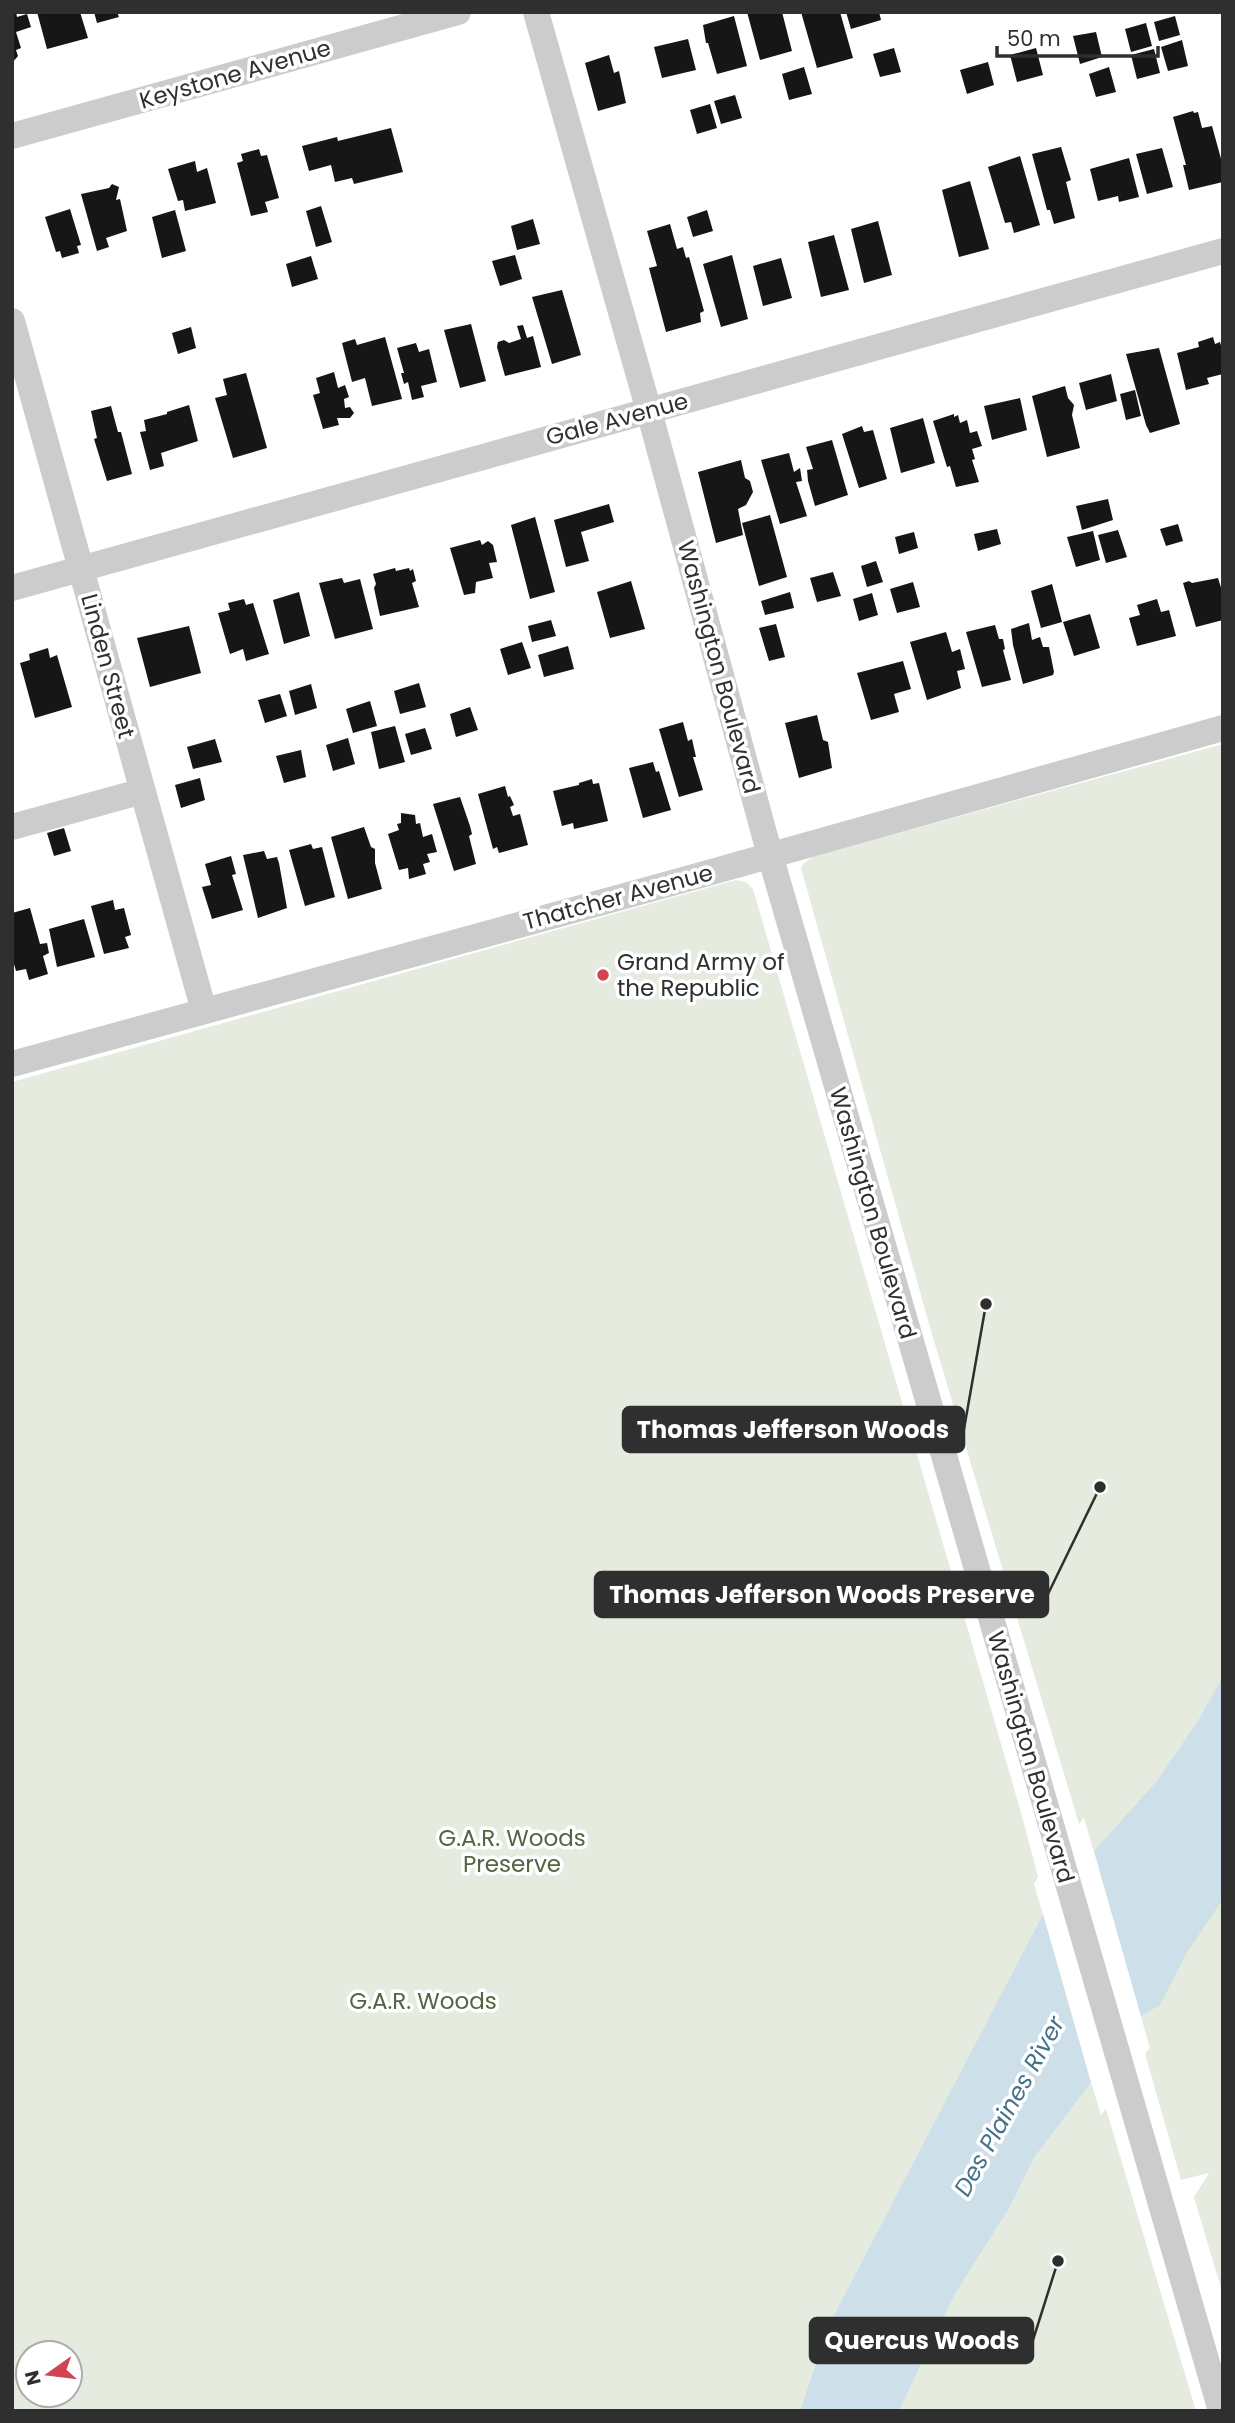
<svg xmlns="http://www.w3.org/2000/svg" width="1235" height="2423" viewBox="0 0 1235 2423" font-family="Poppins,sans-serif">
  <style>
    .green { fill: #e5ebde; fill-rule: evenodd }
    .water { fill: #cddfe9 }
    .pier { fill: #fff }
    .building { fill: #161616 }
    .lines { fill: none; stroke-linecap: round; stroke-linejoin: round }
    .minor { stroke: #ccc; stroke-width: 26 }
    .poi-dot { fill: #d34453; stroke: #fff; stroke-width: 2.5 }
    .labels { text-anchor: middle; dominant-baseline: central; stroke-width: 7; stroke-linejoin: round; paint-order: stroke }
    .street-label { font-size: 23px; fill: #2f2f2f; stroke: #fff }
    .poi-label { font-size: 23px; fill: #2f2f2f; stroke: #fff; text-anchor: start }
    .park-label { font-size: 23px; fill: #546641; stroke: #fff }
    .water-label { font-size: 24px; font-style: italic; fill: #457189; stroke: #fff }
    .leader { fill: none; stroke: #2f2f2f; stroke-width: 2.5 }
    .callout-dot { fill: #2f2f2f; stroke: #fff; stroke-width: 2.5 }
    .callout { fill: #2f2f2f; stroke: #2f2f2f; stroke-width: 2.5 }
    .callout-label { font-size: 24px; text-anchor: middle; font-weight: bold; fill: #fff }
  </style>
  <rect width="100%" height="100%" fill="#fff"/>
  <path class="green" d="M1223,744v1551l-29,-98 15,-24 -28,7 -36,-126 5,-6 -66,-230 -5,6 -148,-493 -130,-463 3,-5 11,-7z
    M736,880l10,2 7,7 269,927 16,61 -4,7 9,30 -94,182 -149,315h-788v-1329zM28,2353h42v42h-42z
    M1091,2082l10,33 5,-6 90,302h-297l55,-115 56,-89 24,-49z"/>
  <path class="water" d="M1223,1676v223l-37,55 -26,51 -19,11 -107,142 -24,49 -56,89 -55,115h-99l29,-86 214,-411 51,-63 64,-71 43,-64z"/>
  <path class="pier" d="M1093,1848l49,172 -50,66 -49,-172z"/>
  <path class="building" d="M12,12h4l1,5 10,-3 4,13 -15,5 5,16 -5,2 2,6 -6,7z
    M37,12h43l8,26 -41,11z
    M94,12h23l2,5 -22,6z
    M747,12h35l10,39 -32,9z
    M801,12h24l1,2 14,-2 13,46 -36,10z
    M846,12h33l2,8 -30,9z
    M734,16l13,50 -30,8 -9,-31h-2l-3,-18z
    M1175,16l5,19 -21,6 -5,-19z
    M1146,23l6,23 -21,6 -6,-23z
    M1096,32l6,25 -22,7 -7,-28z
    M688,39l8,31 -34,8 -8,-31z
    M1182,40l6,26 -20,5 -7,-24z
    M894,48l7,24 -21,5 -7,-23z
    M1036,48l7,27 -26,7 -7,-27z
    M1154,49l6,24 -23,6 -6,-24z
    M609,55l5,18 5,-2 7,32 -28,8 -13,-48z
    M988,62l6,23 -27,9 -7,-24z
    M804,67l8,27 -23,6 -7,-26z
    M1109,67l7,25 -20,5 -7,-23z
    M735,95l7,23 -21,6 -7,-23z
    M710,104l7,24 -20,6 -7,-24z
    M1193,111l1,2 4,-1 4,16 10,-2 11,40v16l-34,8 -6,-25h3l-13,-48z
    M391,128l12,44 -49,12 -2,-6 -17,4 -4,-17 -22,6 -7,-25 35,-9 1,4z
    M1061,147l10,33 -5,2 9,36 -21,6 -4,-14h-3l-15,-56z
    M1162,148l11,39 -26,7 -11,-40z
    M259,149l2,7 6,-1 12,43 -14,4 3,10 -17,4 -14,-53 6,-2 -2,-7z
    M1020,156l20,69 -26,8 -3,-11 -6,1 -17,-56z
    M1129,158l10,39 -20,5 -1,-6 -20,5 -8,-32z
    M195,161l2,11 10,-4 9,35 -31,8 -2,-11 -5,1 -10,-32z
    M970,181l19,68 -30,8 -17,-67z
    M112,184l7,3 -3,13 4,-1 7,32 -21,7 3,9 -12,4 -16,-57 28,-6z
    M321,206l11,36 -16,5 -10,-36z
    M70,209l11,36 -4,1 2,7 -17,5 -2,-7 -4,1 -11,-35z
    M175,210l11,41 -24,7 -10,-41z
    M707,210l6,21 -20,6 -6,-20z
    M533,219l7,25 -23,6 -6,-24z
    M878,221l14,54 -28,8 -13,-54z
    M670,224l7,25 6,-2 3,11 3,-1 15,54 -4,2 1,9 -35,10 -17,-64 8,-2 -10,-35z
    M834,235l15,55 -28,7 -13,-55z
    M515,255l7,24 -22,7 -8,-25z
    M732,255l16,64 -27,8 -18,-63z
    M311,256l7,23 -26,8 -6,-23z
    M781,258l11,40 -29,8 -10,-40z
    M562,290l19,65 -29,9 -20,-67z
    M471,324l15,57 -26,7 -16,-58z
    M523,325l4,13 6,-2 8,31 -36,9 -8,-29 1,-5 6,-2 5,3 12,-4 -4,-13z
    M191,327l5,21 -18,6 -6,-21z
    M385,337l17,62 -30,7 -7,-28 -13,4 -10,-39 13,-4 2,6z
    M1213,337l2,7 5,-2 3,11v21l-16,4 2,6 -23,6 -9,-37 22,-6 -1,-5z
    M416,343l3,9 10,-3 8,33 -16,4 3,11 -12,3 -4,-18 -4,2 -3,-11h3l-7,-25z
    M1159,348l21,76 -30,9 -4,-8 -20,-71z
    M334,372l4,16 7,-3 4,12 -5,2 1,9 5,-1 4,6 -4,5h-13l2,7 -16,4 -10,-34 7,-2 -4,-15z
    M246,373l21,75 -34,10 -18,-60 12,-3 -4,-16z
    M1111,374l6,27 -31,9 -7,-27z
    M1065,386l3,12 6,7 -2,10 8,33 -33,9 -15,-61z
    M1135,390l6,26 -15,4 -6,-26z
    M1020,398l7,32 -35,10 -8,-34z
    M189,405l9,36 -37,12 3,13 -14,4 -10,-38 6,-1 -2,-11 23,-6v-2z
    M111,406l7,26h3l11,42 -25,7 -13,-42 3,-1 -6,-27z
    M954,414v3l4,-2 2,8 7,-3 3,13 7,-2 5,15 -10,3 3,10 -3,1 7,22 -23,5 -6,-21 -3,1 -14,-46z
    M923,418l12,45 -34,10 -11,-45z
    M862,426l2,6 9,-2 14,49 -28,9 -17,-54z
    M832,440l16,55 -33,11 -7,-25 -1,-11 6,-1 -7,-22z
    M789,453l5,19 6,-4 2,13 -6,1 11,34 -27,8 -19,-64z
    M741,460l4,18 5,3 3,11 -7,13 -8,4 5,26 -27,8 -18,-71z
    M1108,499l5,21 -31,10 -6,-24z
    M609,504l5,18 -33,10 8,29 -23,6 -12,-47z
    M770,515l17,62 -28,9 -17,-63z
    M535,517l20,75 -25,7 -19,-74z
    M1178,524l5,17 -17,5 -6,-17z
    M997,529l4,15 -23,7 -4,-17z
    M1118,530l9,27 -21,6 -8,-28z
    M1093,531l7,29 -24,7 -9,-30z
    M914,532l4,16 -19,6 -4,-17z
    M480,540l2,5 6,-4 5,4 4,17 -8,1 4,15 -17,4 -1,11 -11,2 -14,-47z
    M876,561l7,21 -16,5 -6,-21z
    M395,568l1,3 13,-3 1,3 3,-2 3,12 -4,2 7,24 -39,9 -6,-28 2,-4 -3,-10z
    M833,572l8,24 -24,6 -7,-24z
    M342,578l2,5 16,-4 13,50 -38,10 -16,-56z
    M1218,578l5,16v26l-27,7 -13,-44 6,-2 3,2z
    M631,581l14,48 -35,9 -13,-46z
    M913,582l7,25 -23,6 -7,-24z
    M1052,584l10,38 -21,6 -10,-37z
    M299,592l11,44 -26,8 -11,-44z
    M790,592l4,16 -29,7 -4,-14z
    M872,593l6,22 -19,6 -6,-22z
    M244,599l2,6 7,-2 16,51 -23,7 -3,-12 -13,5 -12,-41 12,-3 -2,-7z
    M1157,599l4,13 8,-2 7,26 -39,10 -8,-28 11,-3 -3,-10z
    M1090,614l10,34 -26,8 -11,-34z
    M551,620l5,16 -24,6 -4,-16z
    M1029,623l3,17 8,-3 3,10h6l5,25 -1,3 -30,9 -10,-39 -2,-16z
    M776,624l9,33 -16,4 -10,-33z
    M995,625l4,14h4l2,10 -2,1 8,30 -29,7 -16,-55z
    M189,626l12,47 -51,14 -13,-49z
    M946,632l6,20 8,-3 5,20 -8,2 4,17 -34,12 -17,-58z
    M522,642l9,26 -23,7 -8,-26z
    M568,646l6,23 -30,8 -6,-22z
    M48,648l2,10 7,-3 15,52 -37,11 -15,-55 10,-3 -1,-6z
    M903,661l8,28 -17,5 5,18 -28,8 -14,-47z
    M419,683l7,24 -26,7 -6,-23z
    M311,684l6,24 -22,7 -6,-24z
    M280,694l7,22 -22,7 -7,-23z
    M370,701l7,25 -24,7 -7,-24z
    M470,707l8,23 -22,7 -6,-23z
    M817,715l6,25 5,2 4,26 -33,10 -14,-55z
    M683,722l5,19 4,-2 4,18h-3l10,33 -24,7 -20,-68z
    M395,726l10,36 -26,7 -8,-37z
    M425,728l7,21 -21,6 -6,-21z
    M348,738l7,26 -22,7 -7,-26z
    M215,739l7,23 -29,7 -6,-22z
    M301,750l5,27 -22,6 -8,-27z
    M653,762l3,10 3,-1 12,39 -28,8 -14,-50z
    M200,778l5,22 -24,8 -6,-23z
    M592,779l1,5 6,-1 9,38 -34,8 -1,-6 -11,3 -9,-35 26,-6v-2z
    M505,786l3,11 2,-1 4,9 -4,2 3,9 7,-2 8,31 -29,8 -2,-6 -4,2 -15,-55z
    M460,797l10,29 2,8 -3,2 7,28 -22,7 -21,-67z
    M401,813l14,2 1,9 4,-1 3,14 9,-3 5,18 -10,2 3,8 -7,2 3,10 -17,5 -1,-11 -9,2 -11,-36 11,-4 -2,-6 4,-1z
    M364,827l7,20 4,2v14l7,26 -34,10 -17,-62z
    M64,828l7,23 -17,5 -7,-23z
    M311,844l2,5 9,-2 13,50 -30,9 -16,-56z
    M264,851l3,8 10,-2 2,6 8,45 -29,10 -15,-63z
    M231,856l5,18 -4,1 11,35 -31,9 -10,-32 9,-2 -6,-21z
    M113,900l2,10 9,-2 7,27 -6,2 4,11 -25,6 -13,-48z
    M30,908l10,36 7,-1 2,10 -6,3 5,18 -19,6 -3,-11 -10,2 -4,-14v-44z
    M84,919l11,38 -38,10 -8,-38z"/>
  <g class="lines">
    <path class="minor" d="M536,12l113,399 121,444 451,1556
      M12,136l446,-124
      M12,321l192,690
      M12,588l1211,-337
      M12,827l131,-36
      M12,1064l671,-184 540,-152"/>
  </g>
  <circle class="poi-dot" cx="603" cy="975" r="7"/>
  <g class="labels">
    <g class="street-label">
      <text transform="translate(235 74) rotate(-16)">Keystone Avenue</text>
      <text transform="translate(617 419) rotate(-15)">Gale Avenue</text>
      <text transform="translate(108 666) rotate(75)">Linden Street</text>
      <text transform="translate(719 667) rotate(75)">Washington Boulevard</text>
      <text transform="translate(618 897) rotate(-15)">Thatcher Avenue</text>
      <text transform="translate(873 1213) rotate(74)">Washington Boulevard</text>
      <text transform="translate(1031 1757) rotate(74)">Washington Boulevard</text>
    </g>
    <g class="poi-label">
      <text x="617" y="962">Grand Army of<tspan x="617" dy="26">the Republic</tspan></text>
    </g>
    <g class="park-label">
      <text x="512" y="1838">G.A.R. Woods<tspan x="512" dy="26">Preserve</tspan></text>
      <text x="423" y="2001">G.A.R. Woods</text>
    </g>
    <g class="water-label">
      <text transform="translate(1009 2106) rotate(-61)">Des Plaines River</text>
    </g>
  </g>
  <path class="leader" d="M986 1304L964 1429M1100 1487L1048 1594M1058 2261L1033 2340"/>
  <g class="callout-dot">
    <circle cx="986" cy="1304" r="7"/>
    <circle cx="1100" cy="1487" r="7"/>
    <circle cx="1058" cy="2261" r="7"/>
  </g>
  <g class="callout">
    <rect x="623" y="1407" width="341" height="45" rx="7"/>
    <rect x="595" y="1572" width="453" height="45" rx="7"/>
    <rect x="810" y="2318" width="223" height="45" rx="7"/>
  </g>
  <g class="callout-label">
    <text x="793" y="1438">Thomas Jefferson Woods</text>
    <text x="822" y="1603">Thomas Jefferson Woods Preserve</text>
    <text x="922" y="2349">Quercus Woods</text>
  </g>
  <rect width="1235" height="2423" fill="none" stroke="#2f2f2f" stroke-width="28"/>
  <g transform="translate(49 2374) rotate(256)"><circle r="33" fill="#ffffff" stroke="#acacac" stroke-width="2"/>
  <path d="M0-5L12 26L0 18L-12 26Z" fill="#d34453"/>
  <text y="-10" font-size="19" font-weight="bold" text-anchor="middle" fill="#2f2f2f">N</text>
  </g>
  <path d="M997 46v10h161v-10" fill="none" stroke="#2f2f2f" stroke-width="3.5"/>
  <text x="1007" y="46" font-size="21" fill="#2f2f2f" stroke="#ffffff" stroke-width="5" paint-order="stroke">50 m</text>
</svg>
